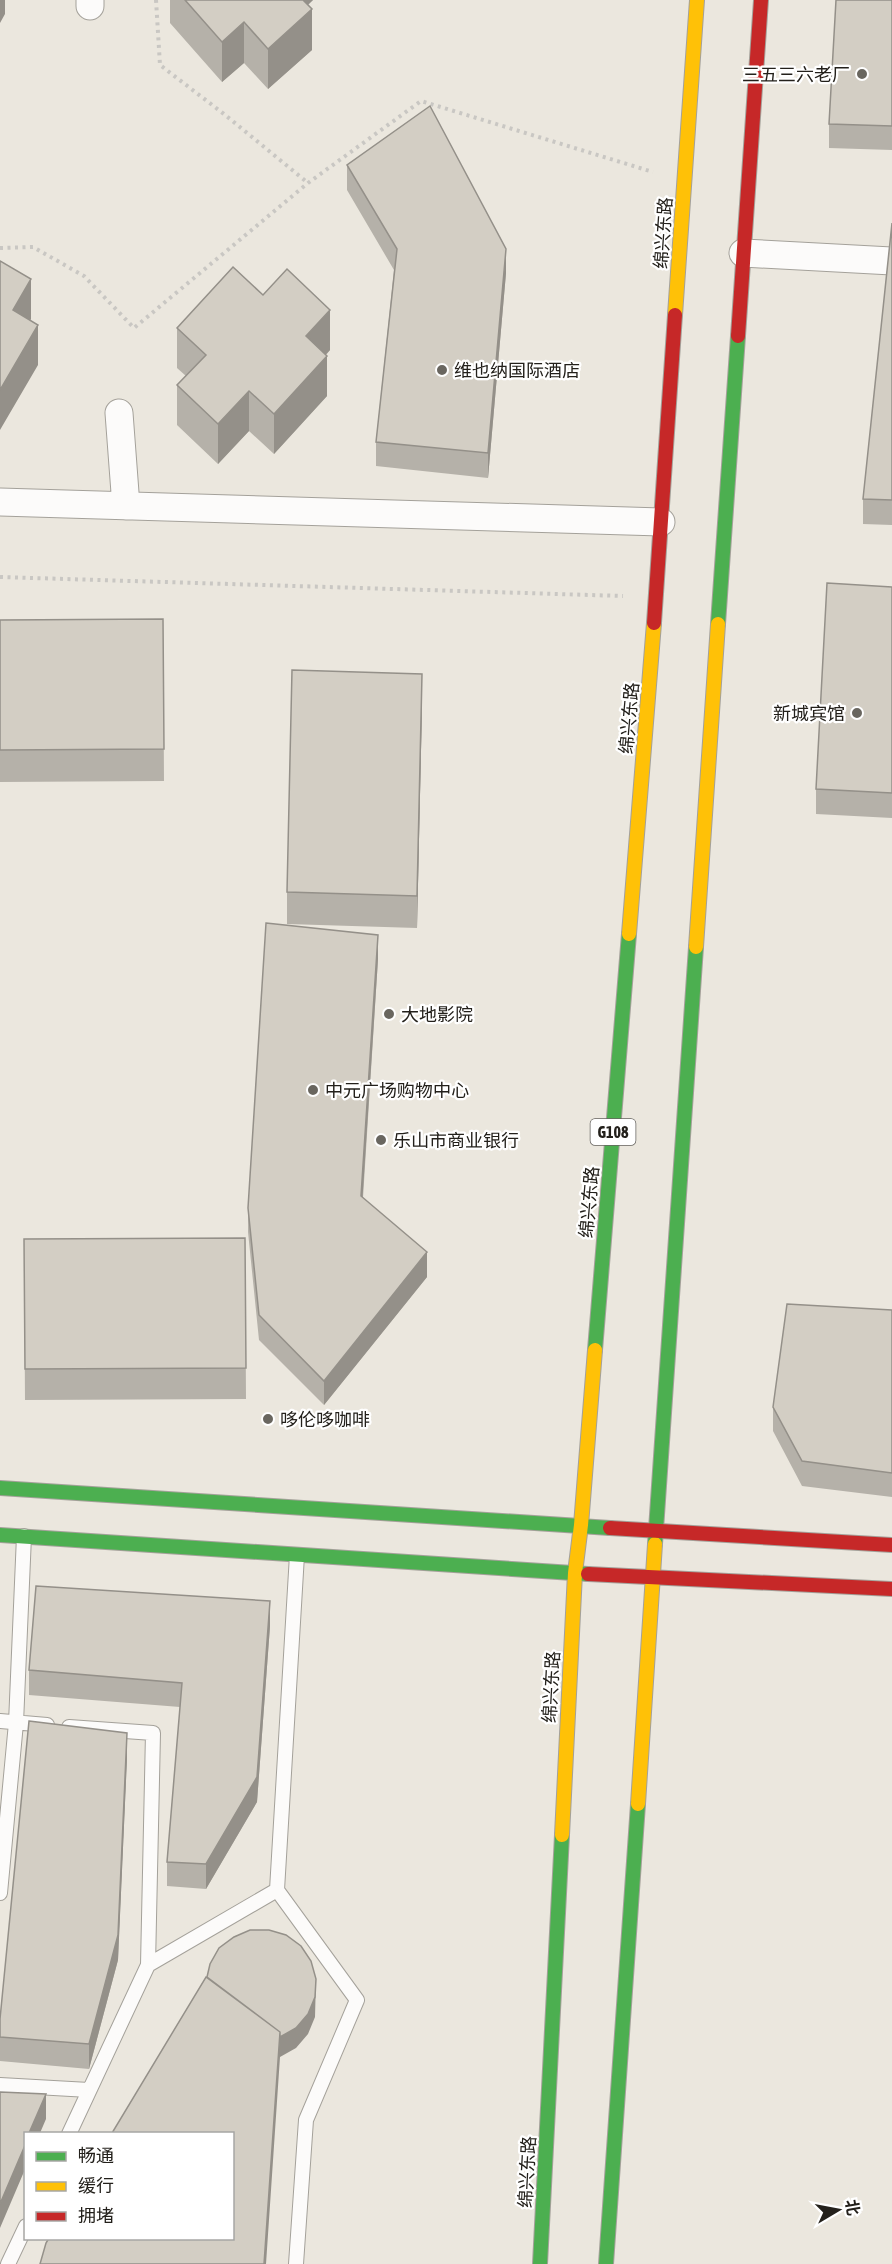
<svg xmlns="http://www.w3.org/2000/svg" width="892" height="2264" viewBox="0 0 892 2264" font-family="'Asap Condensed','Noto Sans SC',sans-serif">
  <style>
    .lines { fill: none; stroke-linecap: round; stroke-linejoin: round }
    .lane-casing { stroke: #a4a19a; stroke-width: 16 }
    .street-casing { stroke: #a4a19a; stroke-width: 29 }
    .fast-casing { stroke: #a4a19a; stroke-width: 16 }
    .slow-casing { stroke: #a4a19a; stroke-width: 16 }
    .jam-casing { stroke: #a4a19a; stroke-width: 16 }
    .path { stroke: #c9c7c3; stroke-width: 4; stroke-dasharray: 3 4.5; stroke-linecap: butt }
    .lane { stroke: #fcfbfa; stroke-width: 14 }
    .street { stroke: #fcfbfa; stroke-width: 27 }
    .fast { stroke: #4caf50; stroke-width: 14 }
    .slow { stroke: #ffc107; stroke-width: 14 }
    .jam { stroke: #c62828; stroke-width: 14 }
    .wall { fill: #b5b1a9 }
    .shaded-wall { fill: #949089 }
    .building { fill: #d3cec4; stroke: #949089; stroke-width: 1.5 }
    .poi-dot { fill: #69665f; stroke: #fff; stroke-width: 2 }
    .labels { text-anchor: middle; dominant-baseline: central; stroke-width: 4.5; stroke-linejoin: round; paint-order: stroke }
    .shield { fill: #fff; stroke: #65635f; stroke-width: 1.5 }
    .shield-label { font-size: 16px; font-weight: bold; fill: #23201b }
    .poi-label { font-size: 18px; fill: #23201b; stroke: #fff; text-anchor: start }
    .street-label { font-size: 18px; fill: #23201b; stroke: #fff }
  </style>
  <rect width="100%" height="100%" fill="#ebe7de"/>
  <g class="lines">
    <g class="lane-casing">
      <path id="lane" d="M0,1721l47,4
        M69,1727l84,6 -5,232
        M0,1893l16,-170 8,-187
        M0,2085l89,5
        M69,2134l79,-169 129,-75
        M8,2264l18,-38
        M296,2264l10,-144 51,-120 -80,-110 20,-335"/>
    </g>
    <g class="street-casing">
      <path id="street" d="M90,6v-6
        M743,253l149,8
        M119,413l7,93
        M0,502l661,20"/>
    </g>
    <g class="fast-casing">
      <path id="fast" d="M718,624l20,-288
        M595,1350l34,-416
        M0,1488l610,40
        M0,1535l588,39
        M655,1544l41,-597
        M540,2264l22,-429
        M606,2264l32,-460"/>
    </g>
    <g class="slow-casing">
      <path id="slow" d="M675,315l22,-315
        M629,934l25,-311
        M696,947l22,-323
        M638,1804l17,-260
        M562,1835l13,-262 6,-48 14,-175"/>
    </g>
    <g class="jam-casing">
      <path id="jam" d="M738,336l23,-336
        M654,623l21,-308
        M610,1528l282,17
        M588,1574l304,15"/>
    </g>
    <path class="path" d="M156,0l4,65 64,49 84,69
      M0,248l33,-1 51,29 50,52 174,-145 113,-82 232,71
      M0,577l623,19"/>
    <use href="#lane" class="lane"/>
    <use href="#street" class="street"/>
    <use href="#fast" class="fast"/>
    <use href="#slow" class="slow"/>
    <use href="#jam" class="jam"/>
  </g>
  <path class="wall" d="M170,0h143l-5,5 4,45 -44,39 -24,-26 -22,19 -52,-59z
    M892,0v150l-63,-2v-24z
    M347,165l159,108 -18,205 -112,-12v-24l18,-172 -47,-80z
    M892,223v302l-29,-1v-25z
    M263,295l67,55 -4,5 1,41 -53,58 -25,-23 -31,33 -41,-39v-40l9,-9 -9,-8v-40z
    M892,587v231l-76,-4v-25z
    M163,619l1,162 -164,1v-162z
    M422,705l-5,223 -130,-4v-32z
    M378,959l-15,239 64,79 -103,128 -65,-65 -11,-108v-24z
    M245,1238l1,161 -221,1 -1,-161z
    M892,1310v187l-90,-11 -29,-55v-24z
    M270,1626l-13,176 -51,87 -39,-3v-24l13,-155 -151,-12v-25z
    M127,1758l-9,202 -29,109 -89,-8v-42z"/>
  <path class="shaded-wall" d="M0,0h5v14l-5,9z
    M288,0h25l-25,23z
    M312,9v41l-44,39v-40z
    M244,22v41l-22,19v-40z
    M506,249v24l-18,205v-25z
    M31,279v40l-18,31v-40z
    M330,310v40l-24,26v-40z
    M38,325v40l-38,65v-40z
    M327,356v40l-53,58v-40z
    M249,391v40l-31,33v-40z
    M422,674v31l-5,223v-32z
    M378,935v24l-17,262v-25z
    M427,1252v25l-103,128v-24z
    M270,1601v25l-13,176 -51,87v-25z
    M127,1733v25l-9,202 -29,109v-25z
    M316,1979l-1,38 -7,17 -12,14 -16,9 -14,207h-2l16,-232z
    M46,2094v25l-6,14h-11z
    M26,2143v24l-26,61v-24z"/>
  <path class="building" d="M185,0h118l9,9 -44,40 -24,-27 -22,20z
    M836,0h56v126l-63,-2z
    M430,106l76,143 -18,204 -112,-11 21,-193 -50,-84z
    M892,223v277l-29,-1z
    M0,261l31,18 -18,31 25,15 -38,65z
    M233,267l30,28 24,-26 43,41 -24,26 21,20 -53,58 -25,-23 -31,33 -41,-39 29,-30 -29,-27z
    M827,583l65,4v206l-76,-4z
    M163,619l1,130 -164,1v-130z
    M292,670l130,4 -5,222 -130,-4z
    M266,923l112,12 -17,261 66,56 -103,129 -65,-66 -11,-107z
    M245,1238l1,130 -221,1 -1,-130z
    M787,1304l105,6v163l-90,-12 -29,-54z
    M36,1586l234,15 -13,176 -51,87 -39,-2 15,-179 -153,-13z
    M29,1721l98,12 -9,202 -29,109 -89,-7v-18z
    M250,1930h19l17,5 15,11 10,15 5,18 -1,18 -7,17 -12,14 -16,9v-5l-73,-55 3,-13 9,-16 15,-11z
    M206,1977l74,55 -16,232h-224l6,-21 3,-5h183v-105h-120z
    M0,2092l46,2 -17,39h-3v10l-26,61z"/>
  <g class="poi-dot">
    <circle cx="862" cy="74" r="6"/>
    <circle cx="442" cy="370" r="6"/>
    <circle cx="857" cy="713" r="6"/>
    <circle cx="389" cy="1014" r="6"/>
    <circle cx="313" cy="1090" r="6"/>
    <circle cx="381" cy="1140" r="6"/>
    <circle cx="268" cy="1419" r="6"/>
  </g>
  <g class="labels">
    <rect class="shield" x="590.5" y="1119" width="45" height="26" rx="4.5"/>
    <g class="shield-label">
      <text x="613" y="1132">G108</text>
    </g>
    <g class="poi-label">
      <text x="850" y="74" text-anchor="end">三五三六老厂</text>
      <text x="454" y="370">维也纳国际酒店</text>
      <text x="845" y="713" text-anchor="end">新城宾馆</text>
      <text x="401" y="1014">大地影院</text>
      <text x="325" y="1090">中元广场购物中心</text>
      <text x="393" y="1140">乐山市商业银行</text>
      <text x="280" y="1419">哆伦哆咖啡</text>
    </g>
    <g class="street-label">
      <text transform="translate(663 233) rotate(-86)">绵兴东路</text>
      <text transform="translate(629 718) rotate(-85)">绵兴东路</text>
      <text transform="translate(589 1202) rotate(-85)">绵兴东路</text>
      <text transform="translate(551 1687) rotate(-87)">绵兴东路</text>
      <text transform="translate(527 2172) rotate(-87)">绵兴东路</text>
    </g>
  </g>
  <rect x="24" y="2132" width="210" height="108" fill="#ffffff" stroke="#a7a6a4" stroke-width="1.5"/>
  <rect x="36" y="2152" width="30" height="9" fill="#4caf50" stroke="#a7a6a4" stroke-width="1.5"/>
  <text x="78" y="2162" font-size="18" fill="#23201b">畅通</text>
  <rect x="36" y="2182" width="30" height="9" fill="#ffc107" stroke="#a7a6a4" stroke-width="1.5"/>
  <text x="78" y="2192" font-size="18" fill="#23201b">缓行</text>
  <rect x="36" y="2212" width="30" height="9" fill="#c62828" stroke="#a7a6a4" stroke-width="1.5"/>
  <text x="78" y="2222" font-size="18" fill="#23201b">拥堵</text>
  <g transform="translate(838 2210) rotate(80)" stroke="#ffffff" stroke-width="4.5" paint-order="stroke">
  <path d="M0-4.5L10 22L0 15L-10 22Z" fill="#23201b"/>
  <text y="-9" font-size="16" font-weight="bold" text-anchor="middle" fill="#23201b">北</text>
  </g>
</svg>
